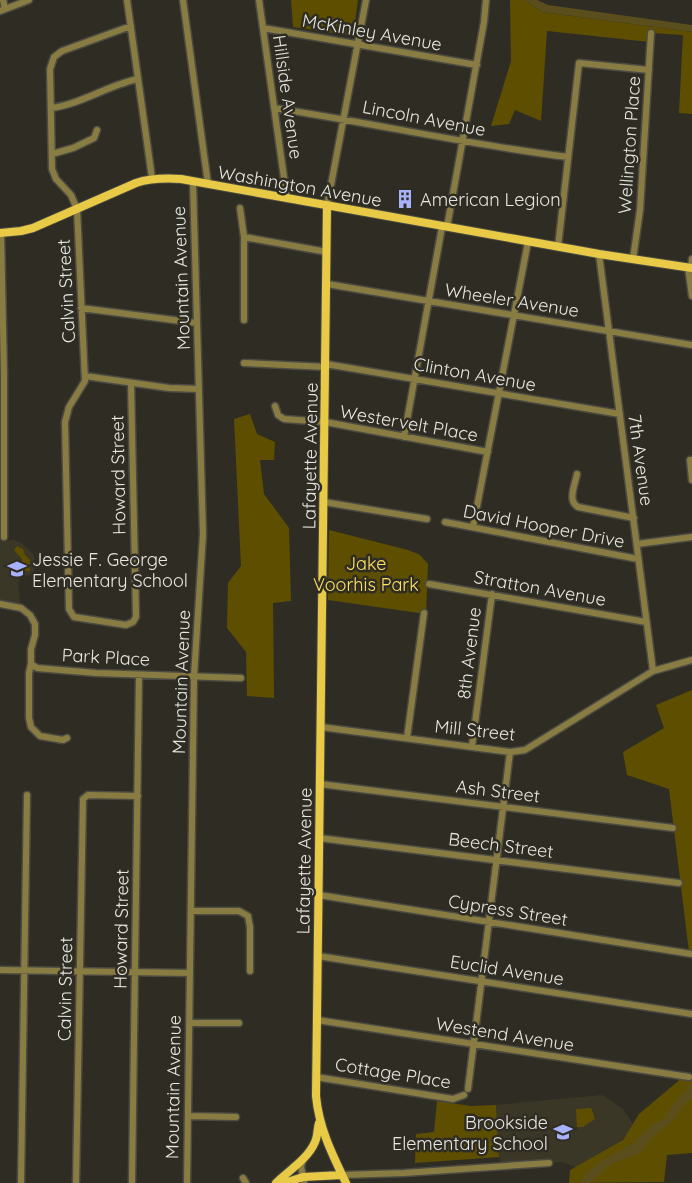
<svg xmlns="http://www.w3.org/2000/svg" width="692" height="1183" viewBox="0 0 692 1183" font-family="Quicksand,sans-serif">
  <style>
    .built { fill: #3b3727 }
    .green { fill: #5e4f00 }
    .water { fill: #594e1c }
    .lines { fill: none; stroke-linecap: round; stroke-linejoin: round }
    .minor-casing { stroke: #4c4b41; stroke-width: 9 }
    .major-casing { stroke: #4c4b41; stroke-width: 10 }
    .minor { stroke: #897c42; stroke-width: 6 }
    .major { stroke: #e8ca46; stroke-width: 8 }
    .labels { text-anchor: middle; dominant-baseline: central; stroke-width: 5; stroke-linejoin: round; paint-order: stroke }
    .street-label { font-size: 18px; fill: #e7e6e0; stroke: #2f2d23 }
    .poi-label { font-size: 18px; fill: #e7e6e0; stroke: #2f2d23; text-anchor: start }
    .park-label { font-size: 18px; fill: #fee164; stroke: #2f2d23 }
  </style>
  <rect width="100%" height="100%" fill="#2f2d23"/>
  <path class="built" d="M0,538l4,3 10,-1 9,4 10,10 2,5 1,6 -3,9 -13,4 -2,5 3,25 -21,-4z
    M602,1095l21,14 10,15 -10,16 -47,27 -15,-5 -59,5 -3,-10 -3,-52z"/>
  <path class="green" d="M291,0h67l-5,36 -60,-9z
    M510,0h15l17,12 150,20v82l-13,-1 4,-78 -32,-2 -1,9 -103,-11 -6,90 -26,-11 -6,14 -18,2 20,-65z
    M250,414l7,20 18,8 -1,18h-14l4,34 25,34 2,73 -18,2 1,95 -27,-2 -1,-44 -19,-24 1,-45 13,-17 -7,-147z
    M329,530l79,20 12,5 8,9 -2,50 -98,-14z
    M17,546l6,3 2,6 5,5v11h-8v-12l-8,-9z
    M692,690v265l-3,-3 -20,-163 -42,-14 -4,-23 41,-24 -8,-23z
    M692,1074v79l-25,2 -3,27 -95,1 1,-13 53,-30 16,-26 44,-37z
    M437,1101l34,5 25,-1 3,52 -84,6 1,-29 18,-2z
    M591,1108l4,11 -12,8h-6l-1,-18z"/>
  <path class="water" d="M525,0h12l11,5 144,20v7l-150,-20z
    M692,1084v14l-11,10 -7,11 -23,20 -12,15 -26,9 -23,20h-10l6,-10 13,-11 34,-19 16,-16 14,-8 13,-18z"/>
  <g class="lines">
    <g class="minor-casing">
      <path id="minor" d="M3,0l2,8
        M127,0l25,178
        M183,0l25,184
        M259,0l28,199
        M0,11l29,-11
        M131,26l-69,25 -8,6 -4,12 2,100 4,10 15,16 6,14 8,172 -16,26 -4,15 4,187 5,8 52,8 7,-3 3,-5 -5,-234
        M263,28l214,37
        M51,108c31,-4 57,-23 87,-29
        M274,108c98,15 196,37 294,49
        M52,154l21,-6 21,-10 3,-8
        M327,206l39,-206
        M240,208l4,29v83
        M447,227l37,-205 2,-22
        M1,233l3,141v163
        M244,237l83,15
        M558,247l21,-184 70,7
        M599,254l54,417
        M633,259l7,-49 11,-177
        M688,267l4,29
        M691,268l1,-9
        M327,284l365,61
        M81,308l116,15
        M244,363l82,4
        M326,364l294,50
        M85,376l84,12 30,1
        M275,406l3,9 6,4 41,3 163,30
        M404,437l38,-210
        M692,460h-2l2,20
        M577,474c-2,11 -10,27 1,33l56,11
        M324,502l103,17
        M445,522l193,37
        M473,527l55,-285
        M637,544l55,-7
        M429,584l217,38
        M0,604l21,4 9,7 5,9v11l-4,14v15l-2,9v45l2,9 9,9 23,4 4,-2
        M31,664l6,4 59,5 145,5
        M321,727l189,25 15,-2 128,-79 39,-11
        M407,738l17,-125
        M472,746l20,-152
        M320,784l353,44
        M319,838l360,45
        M319,895l373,59
        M191,911h48l9,5 2,11v44
        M318,956l374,58
        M0,970l190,3
        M317,1020l372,57
        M190,1023h49
        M316,1077l137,22 11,-4
        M468,1089l42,-337
        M188,1116l48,1
        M303,1160l-2,6 3,17
        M342,1175l62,-2 145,-10
        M243,1178l3,5
        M21,1183l6,-388
        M76,1183l7,-384 5,-4 50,1
        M132,1183l7,-508
        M187,1183l7,-507 9,-142 -10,-352"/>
    </g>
    <g class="major-casing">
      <path id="major" d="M327,206l-11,890c3,32 16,58 30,87
        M0,233l21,-2 12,-3 103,-45c15,-5 29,-5 45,-4l418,75 93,14
        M276,1183c12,-12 32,-24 39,-41 3,-6 2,-13 4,-19
        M284,1183l19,-6 39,-2"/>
    </g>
    <use href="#minor" class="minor"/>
    <use href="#major" class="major"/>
  </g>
  <defs>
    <g id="building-bare" transform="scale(1.5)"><path d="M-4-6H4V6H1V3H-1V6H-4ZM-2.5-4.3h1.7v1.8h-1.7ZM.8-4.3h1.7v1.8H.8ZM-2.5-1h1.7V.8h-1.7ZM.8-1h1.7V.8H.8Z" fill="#a7b1fc" stroke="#2f2d23" stroke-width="2.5" paint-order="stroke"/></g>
    <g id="school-bare" transform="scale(1.5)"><path d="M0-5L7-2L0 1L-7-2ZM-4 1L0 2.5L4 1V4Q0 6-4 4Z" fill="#a7b1fc" stroke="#2f2d23" stroke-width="2.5" paint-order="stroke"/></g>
  </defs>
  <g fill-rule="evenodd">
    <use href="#building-bare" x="405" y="199"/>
    <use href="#school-bare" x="17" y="569"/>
    <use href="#school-bare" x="563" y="1132"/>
  </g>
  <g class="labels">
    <g class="street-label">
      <text transform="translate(372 32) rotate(10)">McKinley Avenue</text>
      <text transform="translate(288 97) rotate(82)">Hillside Avenue</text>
      <text transform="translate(424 118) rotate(11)">Lincoln Avenue</text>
      <text transform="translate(629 145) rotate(-86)">Wellington Place</text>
      <text transform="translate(300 186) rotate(10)">Washington Avenue</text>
      <text transform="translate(181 278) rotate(-92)">Mountain Avenue</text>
      <text transform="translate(66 291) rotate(-93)">Calvin Street</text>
      <text transform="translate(512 300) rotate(9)">Wheeler Avenue</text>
      <text transform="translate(475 374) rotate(10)">Clinton Avenue</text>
      <text transform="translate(409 423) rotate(10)">Westervelt Place</text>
      <text transform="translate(310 456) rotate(-89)">Lafayette Avenue</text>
      <text transform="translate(641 460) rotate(82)">7th Avenue</text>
      <text transform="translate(118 475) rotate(-91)">Howard Street</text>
      <text transform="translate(544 526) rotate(11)">David Hooper Drive</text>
      <text transform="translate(540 588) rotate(10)">Stratton Avenue</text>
      <text transform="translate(469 653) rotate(-83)">8th Avenue</text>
      <text transform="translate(106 657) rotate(3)">Park Place</text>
      <text transform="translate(181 682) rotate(-88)">Mountain Avenue</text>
      <text transform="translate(475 730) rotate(6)">Mill Street</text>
      <text transform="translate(498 791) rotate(7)">Ash Street</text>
      <text transform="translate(501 845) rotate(7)">Beech Street</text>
      <text transform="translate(304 861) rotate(-89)">Lafayette Avenue</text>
      <text transform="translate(508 910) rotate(9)">Cypress Street</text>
      <text transform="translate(121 929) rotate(-89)">Howard Street</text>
      <text transform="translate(507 970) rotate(9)">Euclid Avenue</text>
      <text transform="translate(65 989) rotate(-89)">Calvin Street</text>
      <text transform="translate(505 1034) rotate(9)">Westend Avenue</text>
      <text transform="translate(393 1073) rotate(9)">Cottage Place</text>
      <text transform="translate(173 1087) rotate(-89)">Mountain Avenue</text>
    </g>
    <g class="poi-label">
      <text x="420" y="199">American Legion</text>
      <text x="32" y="559">Jessie F. George<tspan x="32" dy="21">Elementary School</tspan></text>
      <text x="548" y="1122" text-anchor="end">Brookside<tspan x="548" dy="21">Elementary School</tspan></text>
    </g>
    <g class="park-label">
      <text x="366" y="563">Jake<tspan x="366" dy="21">Voorhis Park</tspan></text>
    </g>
  </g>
</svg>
